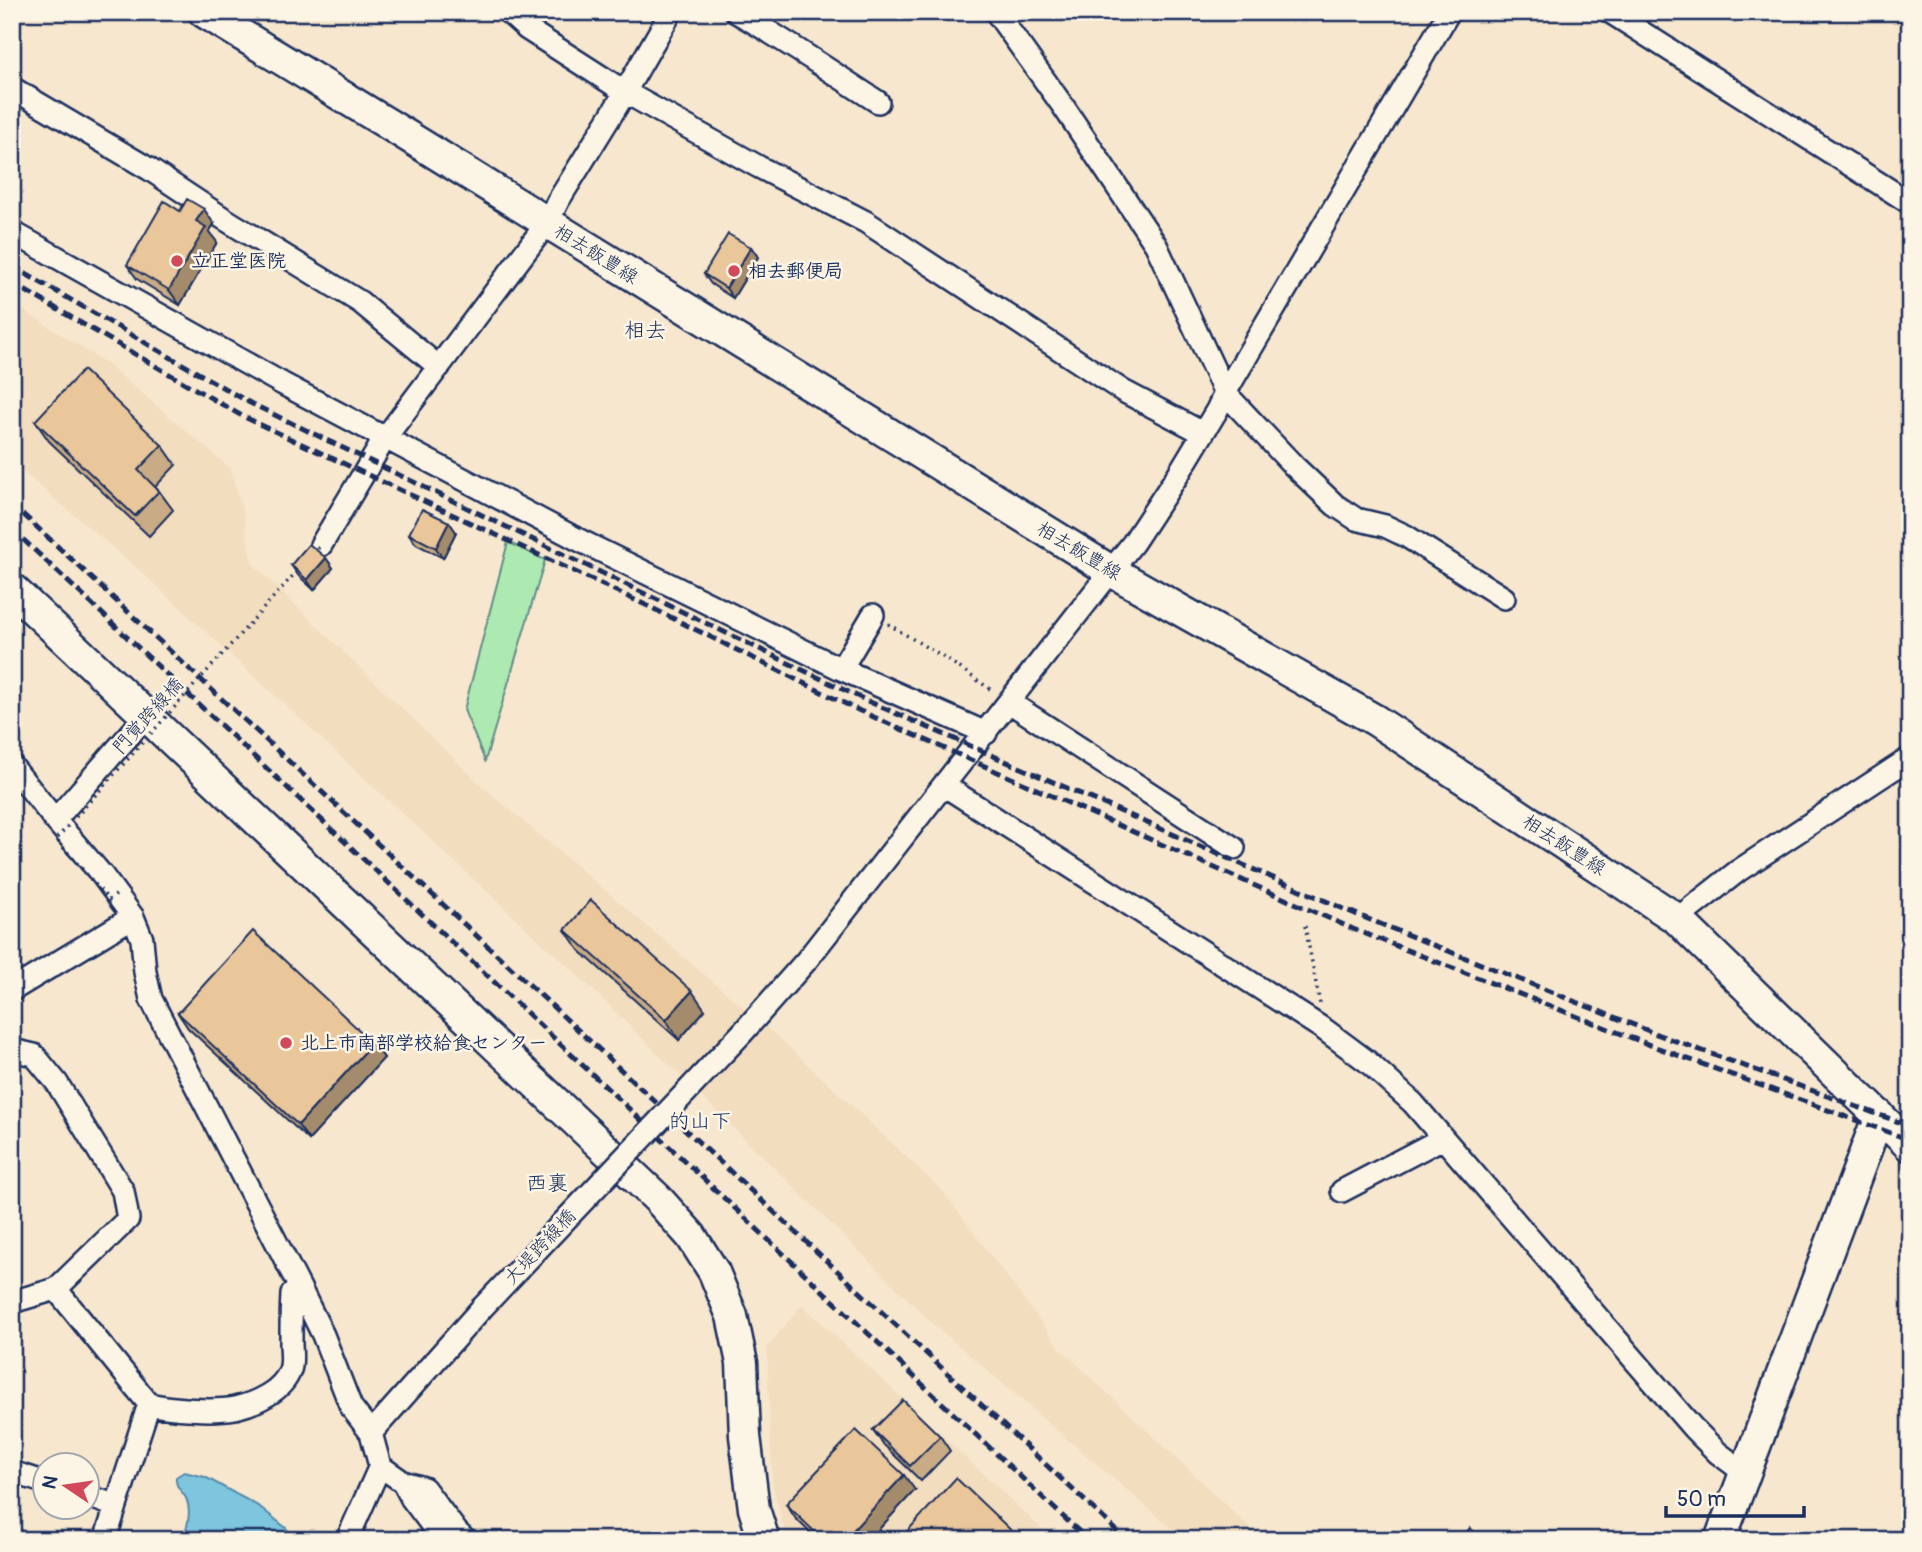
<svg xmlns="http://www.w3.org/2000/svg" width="1922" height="1552" viewBox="0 0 1922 1552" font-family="Pangolin,'Klee One',sans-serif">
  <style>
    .built { fill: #f3ddbf }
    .green { fill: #aceab1; stroke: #648c88; stroke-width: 2 }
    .water { fill: #7ec5de; stroke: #5689ab; stroke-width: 2 }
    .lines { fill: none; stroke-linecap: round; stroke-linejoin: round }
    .stream { stroke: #5689ab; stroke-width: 5 }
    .street-casing { stroke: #1b2f5e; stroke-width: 26 }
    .secondary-casing { stroke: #1b2f5e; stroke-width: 35 }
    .path { stroke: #1b2f5e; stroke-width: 3.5; stroke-dasharray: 2 5; stroke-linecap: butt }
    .street { stroke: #fcf5e5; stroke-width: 21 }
    .secondary { stroke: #fcf5e5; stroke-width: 30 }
    .rail { stroke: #1b2f5e; stroke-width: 5; stroke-dasharray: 10 5; stroke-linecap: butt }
    .street-bridge-casing { stroke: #1b2f5e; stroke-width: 26; stroke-linecap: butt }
    .path-bridge { stroke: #1b2f5e; stroke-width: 3.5; stroke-dasharray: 2 5; stroke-linecap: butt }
    .street-bridge { stroke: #fcf5e5; stroke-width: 21 }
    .wall { fill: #c9ab85; stroke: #1b2f5e; stroke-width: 2 }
    .shaded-wall { fill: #a48b6c; stroke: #1b2f5e; stroke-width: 2 }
    .building { fill: #eac79b; stroke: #1b2f5e; stroke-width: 2 }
    .poi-dot { fill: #d1495b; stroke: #fcf5e5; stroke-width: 2.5 }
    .labels { text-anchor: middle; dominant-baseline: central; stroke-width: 5; stroke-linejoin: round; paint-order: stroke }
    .street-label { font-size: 19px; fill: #1b2f5e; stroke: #fcf5e5 }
    .poi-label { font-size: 19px; font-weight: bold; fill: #1b2f5e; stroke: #fcf5e5; text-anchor: start }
    .neighbourhood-label { font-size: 21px; fill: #1b2f5e; stroke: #fcf5e5 }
  </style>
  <rect width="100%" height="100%" fill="#f7e7cf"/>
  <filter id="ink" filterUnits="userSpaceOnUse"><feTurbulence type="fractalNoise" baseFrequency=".0143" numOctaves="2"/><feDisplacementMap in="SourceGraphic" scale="14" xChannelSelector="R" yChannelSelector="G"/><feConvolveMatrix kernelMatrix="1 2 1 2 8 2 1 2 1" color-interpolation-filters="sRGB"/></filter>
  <g filter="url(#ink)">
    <path class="built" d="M12,303l95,61 123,104 13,44 9,51 229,222 297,252 164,153 119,159 202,191h-78l-253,-217 -346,-340 -449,-415 -125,-105z
      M802,1305l252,235h-267l-15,-57 -5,-136z"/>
    <path class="green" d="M508,542l37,18 -60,201 -21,-51z"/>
    <path class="water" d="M184,1472l21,5 55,30 26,21 9,12h-111c3,-14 8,-29 2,-42 -5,-8 -11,-11 -10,-21z"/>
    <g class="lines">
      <path class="stream" d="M1907,1074l3,-4"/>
      <g class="street-casing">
        <path id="street" d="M508,12l19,17 98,63 134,75 107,55 257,169 80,42
          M736,12c49,28 95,60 142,90
          M996,12l67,94 93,139 69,148 69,73 41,39 21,14 29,7 21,10 98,62
          M1610,12l300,191
          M12,88l137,81 74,49 137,84 79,65
          M12,232l271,152 292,154 266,131 145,64
          M321,545l64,-107 162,-215 11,-22 60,-97 53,-92
          M841,669l32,-54
          M1009,702l225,146
          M12,766l43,54 47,55 31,42 9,22 3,33 6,27 149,289 23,47 28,72 20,26 9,33 23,16 21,6 33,44 8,8
          M945,786l380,244 43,32 45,41 280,325 25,25 27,20
          M55,820l91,-104
          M1677,919l61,-48 172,-113
          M12,990l121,-73
          M743,1032l63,-71 305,-390 22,-28 46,-70 38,-63 8,-17 224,-381
          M12,1050l22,5 23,28 66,108 5,28 -72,70 -44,13
          M1342,1191l101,-53
          M56,1289l93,115c22,5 64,8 86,4 21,-5 48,-17 55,-38 3,-8 1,-19 1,-27 0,-16 0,-32 1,-49l8,-6
          M371,1433l110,-124
          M12,1472l34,11
          M403,1482l9,17 31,41
          M88,1496l28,10
          M105,1540l44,-136
          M347,1540l33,-74"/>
      </g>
      <g class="secondary-casing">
        <path id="secondary" d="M204,12l184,112 723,447 264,149 302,199 233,227
          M12,589l645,609 34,38 23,36 18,44 10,47 3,73 9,73 10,31
          M1720,1540l159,-425"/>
      </g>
      <path class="path" d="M888,624l63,38 42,29
        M1305,926l15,78"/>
      <use href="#street" class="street"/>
      <use href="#secondary" class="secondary"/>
      <path class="rail" d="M12,266l238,137 613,296 495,216 301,120 251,91
        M12,283l230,133 408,191 210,104 493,218 297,116 260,95
        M12,504l1115,1036
        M12,529l1076,1011"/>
      <g class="street-bridge-casing">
        <path id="street-bridge" d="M481,1309l262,-277"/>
      </g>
      <path class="path-bridge" d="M313,554l8,-9
        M116,895l-7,5 -53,-61 242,-269"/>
      <use href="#street-bridge" class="street-bridge"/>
    </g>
    <path class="wall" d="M214,224l-5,8 8,10 -37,63 -43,-26 -10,-14z
      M751,247l7,10 -25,41 -22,-14 -7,-10z
      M35,421l127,24 14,20 -21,22 4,4 14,19 -24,26 -100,-95z
      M449,522l7,10 -13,26 -27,-14 -7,-10z
      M326,558l7,10 -19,22 -16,-15 -7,-10z
      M565,930l140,80 -26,30 -100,-90z
      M178,1013l195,30 11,15 -75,82 -121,-112z
      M873,1430l67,6 10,15 -29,30 -37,-36z
      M915,1490l-46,50h-51l-22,-21 -10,-15z"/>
    <path class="shaded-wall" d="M204,209l10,15 -5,8 8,10 -37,63 -11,-15 27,-69z
      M751,247l7,10 -25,41 -7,-10z
      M449,522l7,10 -13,26 -7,-10z
      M326,558l7,10 -19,22 -7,-10z
      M692,991l13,19 -26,30 -13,-20z
      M373,1043l11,15 -75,82 -11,-15z
      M904,1475l11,15 -46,50h-25z"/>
    <path class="building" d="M187,199l17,10 -8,12 10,6 -37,63 -42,-25 37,-64 16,10z
      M728,234l23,13 -25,41 -22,-14z
      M83,370l79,75 -24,25 21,21 -24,25 -100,-95z
      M422,509l27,13 -13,26 -27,-14z
      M309,544l17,14 -19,22 -16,-15z
      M591,900l101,91 -26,29 -101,-90z
      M253,931l120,112 -75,82 -120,-112z
      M903,1400l37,36 -30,30 -37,-36z
      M856,1430l48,45 -60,65h-21l-37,-36z
      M956,1478l62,59 -3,3h-116z
      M1470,1528l14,12h-24z"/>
  </g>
  <g class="poi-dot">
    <circle cx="177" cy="261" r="7"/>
    <circle cx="734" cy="271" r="7"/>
    <circle cx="286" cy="1043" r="7"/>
  </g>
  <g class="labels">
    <g class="street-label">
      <text transform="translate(596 254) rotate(32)">相去飯豊線</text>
      <text transform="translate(1079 551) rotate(31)">相去飯豊線</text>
      <text transform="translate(148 716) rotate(-48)">門覚跨線橋</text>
      <text transform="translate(1564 845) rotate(33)">相去飯豊線</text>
      <text transform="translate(540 1247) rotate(-47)">大堤跨線橋</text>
    </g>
    <g class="poi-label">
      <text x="191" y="261">立正堂医院</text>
      <text x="748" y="271">相去郵便局</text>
      <text x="300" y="1043">北上市南部学校給食センター</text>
    </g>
    <g class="neighbourhood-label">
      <text x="645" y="330">相去</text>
      <text x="700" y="1121">的山下</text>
      <text x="547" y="1183">西裏</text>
    </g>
  </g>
  <rect width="1922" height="1552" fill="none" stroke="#fcf5e5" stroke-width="42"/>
  <rect x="21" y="21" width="1880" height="1510" fill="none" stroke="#1b2f5e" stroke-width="2.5" filter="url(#ink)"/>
  <g transform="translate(66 1486) rotate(283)"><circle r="33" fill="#fcf5e5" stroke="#a2a6af" stroke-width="2"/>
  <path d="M0-5L12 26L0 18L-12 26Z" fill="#d1495b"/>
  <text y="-10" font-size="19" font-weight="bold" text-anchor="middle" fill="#1b2f5e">N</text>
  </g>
  <path d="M1666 1506v10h138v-10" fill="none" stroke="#1b2f5e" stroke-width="3.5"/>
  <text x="1677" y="1506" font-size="21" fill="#1b2f5e" stroke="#fcf5e5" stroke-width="5" paint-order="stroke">50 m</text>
</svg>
